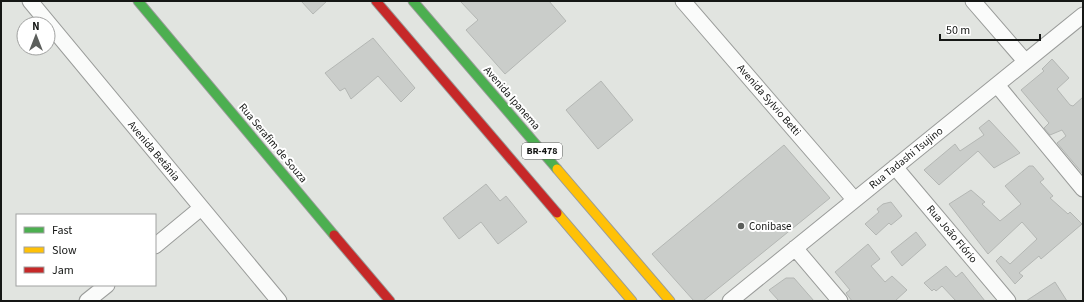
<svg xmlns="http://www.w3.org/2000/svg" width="1084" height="302" viewBox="0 0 1084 302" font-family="'Source Sans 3',sans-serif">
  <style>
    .building { fill: #cacdca; stroke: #b4b7b4 }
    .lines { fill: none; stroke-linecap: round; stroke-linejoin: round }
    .street-casing { stroke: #9a9c9a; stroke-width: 17 }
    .fast-casing { stroke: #9a9c9a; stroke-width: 11 }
    .slow-casing { stroke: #9a9c9a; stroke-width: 11 }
    .jam-casing { stroke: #9a9c9a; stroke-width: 11 }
    .street { stroke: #fafbfa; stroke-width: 15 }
    .fast { stroke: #4caf50; stroke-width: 9 }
    .slow { stroke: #ffc107; stroke-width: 9 }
    .jam { stroke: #c62828; stroke-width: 9 }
    .poi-dot { fill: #5c5f5c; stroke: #fff; stroke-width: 1.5 }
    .labels { text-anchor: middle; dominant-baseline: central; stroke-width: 4; stroke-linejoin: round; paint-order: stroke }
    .shield { fill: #fff; stroke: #5b5d5b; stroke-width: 1 }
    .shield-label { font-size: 10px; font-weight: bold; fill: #151715 }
    .street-label { font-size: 11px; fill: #151715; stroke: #fff }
    .poi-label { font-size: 11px; fill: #151715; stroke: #fff; text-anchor: start }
  </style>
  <rect width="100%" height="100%" fill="#e1e4e0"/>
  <path class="building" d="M301,1h26l-14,13z
    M460,1h89l17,20 -61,53 -39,-44 12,-10z
    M373,38l42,50 -14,14 -23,-26 -27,23 -6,-11 -5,3 -15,-18z
    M1052,59l17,19 -12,11 13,16 3,1 10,-9v77l-26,-31 9,-7 -4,-6 -12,5 -6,-7 5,-5 -28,-33 23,-19 -2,-2z
    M601,81l32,39 -35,29 -32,-39z
    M989,120l31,33 -26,15 -16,-17 -39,34 -15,-15 31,-26 5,7 24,-16 -5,-7z
    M784,145l46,53 -127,103h-9l-42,-47z
    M1029,166h4l11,13 -4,3 13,14 -3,2 18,16 2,-2 12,12 -41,35 -2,-3 -20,17 4,3 -8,8 -19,-23 5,-5 9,8 27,-25 -15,-17 -34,32 -39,-50 22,-14 14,12 -3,2 18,17 21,-17 -16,-18z
    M486,184l14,17 6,-5 21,26 -29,22 -17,-22 -22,17 -16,-21z
    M891,202l11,14 -11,9 -2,-2 -13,12 -11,-11 14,-12 -2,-3 6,-5z
    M916,232l10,13 -24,21 -11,-14z
    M868,244l12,15 -9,7 14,16 7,-6 15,14 -12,11h-43l-6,-8 4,-3 -15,-18z
    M946,266l10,11 6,-5 23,29h-29l-14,-15 -6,5 -2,-2 -2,2 -8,-8z
    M786,278h8l20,23h-35l-10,-11z
    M1055,282l12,19h-41z"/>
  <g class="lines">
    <g class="street-casing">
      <path id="street" d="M30,1l249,300
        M683,1l171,198
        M973,1l52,60
        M997,85l86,104
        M895,167l113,134
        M155,246l46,-38
        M795,248l45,53
        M87,301l20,-16
        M730,301l353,-286"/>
    </g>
    <g class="fast-casing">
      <path id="fast" d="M138,1l196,234
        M413,1l144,168"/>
    </g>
    <g class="slow-casing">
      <path id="slow" d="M557,169l113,132
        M557,213l75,88"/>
    </g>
    <g class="jam-casing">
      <path id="jam" d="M376,1l181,212
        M334,235l56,66"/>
    </g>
    <use href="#street" class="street"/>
    <use href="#fast" class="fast"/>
    <use href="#slow" class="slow"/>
    <use href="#jam" class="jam"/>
  </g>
  <circle class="poi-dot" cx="741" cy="226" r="4"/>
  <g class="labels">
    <rect class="shield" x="522" y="143" width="40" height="16" rx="3"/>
    <g class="shield-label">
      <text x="542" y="151">BR-478</text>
    </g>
    <g class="street-label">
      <text transform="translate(512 98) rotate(49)">Avenida Ipanema</text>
      <text transform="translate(769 100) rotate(49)">Avenida Sylvio Betti</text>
      <text transform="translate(273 143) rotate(50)">Rua Serafim de Souza</text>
      <text transform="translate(154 151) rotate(50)">Avenida Betânia</text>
      <text transform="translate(906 158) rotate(-39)">Rua Tadashi Tsujino</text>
      <text transform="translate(952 234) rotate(50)">Rua João Flório</text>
    </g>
    <g class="poi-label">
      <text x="749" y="226">Conibase</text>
    </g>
  </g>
  <rect width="1084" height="302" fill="none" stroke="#151715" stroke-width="4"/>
  <rect x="16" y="214" width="140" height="72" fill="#ffffff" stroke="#a1a2a1"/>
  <rect x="24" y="227" width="20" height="6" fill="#4caf50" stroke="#a1a2a1"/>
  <text x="52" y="234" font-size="12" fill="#151715">Fast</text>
  <rect x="24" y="247" width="20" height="6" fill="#ffc107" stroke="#a1a2a1"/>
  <text x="52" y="254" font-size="12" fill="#151715">Slow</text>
  <rect x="24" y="267" width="20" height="6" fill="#c62828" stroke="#a1a2a1"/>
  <text x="52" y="274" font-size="12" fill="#151715">Jam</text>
  <g transform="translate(36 36)"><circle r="19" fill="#ffffff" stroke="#a1a2a1"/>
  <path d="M0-3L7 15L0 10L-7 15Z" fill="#5c5f5c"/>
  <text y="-6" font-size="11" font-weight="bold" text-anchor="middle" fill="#151715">N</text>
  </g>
  <path d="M940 34v6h100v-6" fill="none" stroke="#151715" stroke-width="2"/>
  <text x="946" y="34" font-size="12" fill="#151715" stroke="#ffffff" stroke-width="3" paint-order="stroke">50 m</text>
</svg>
